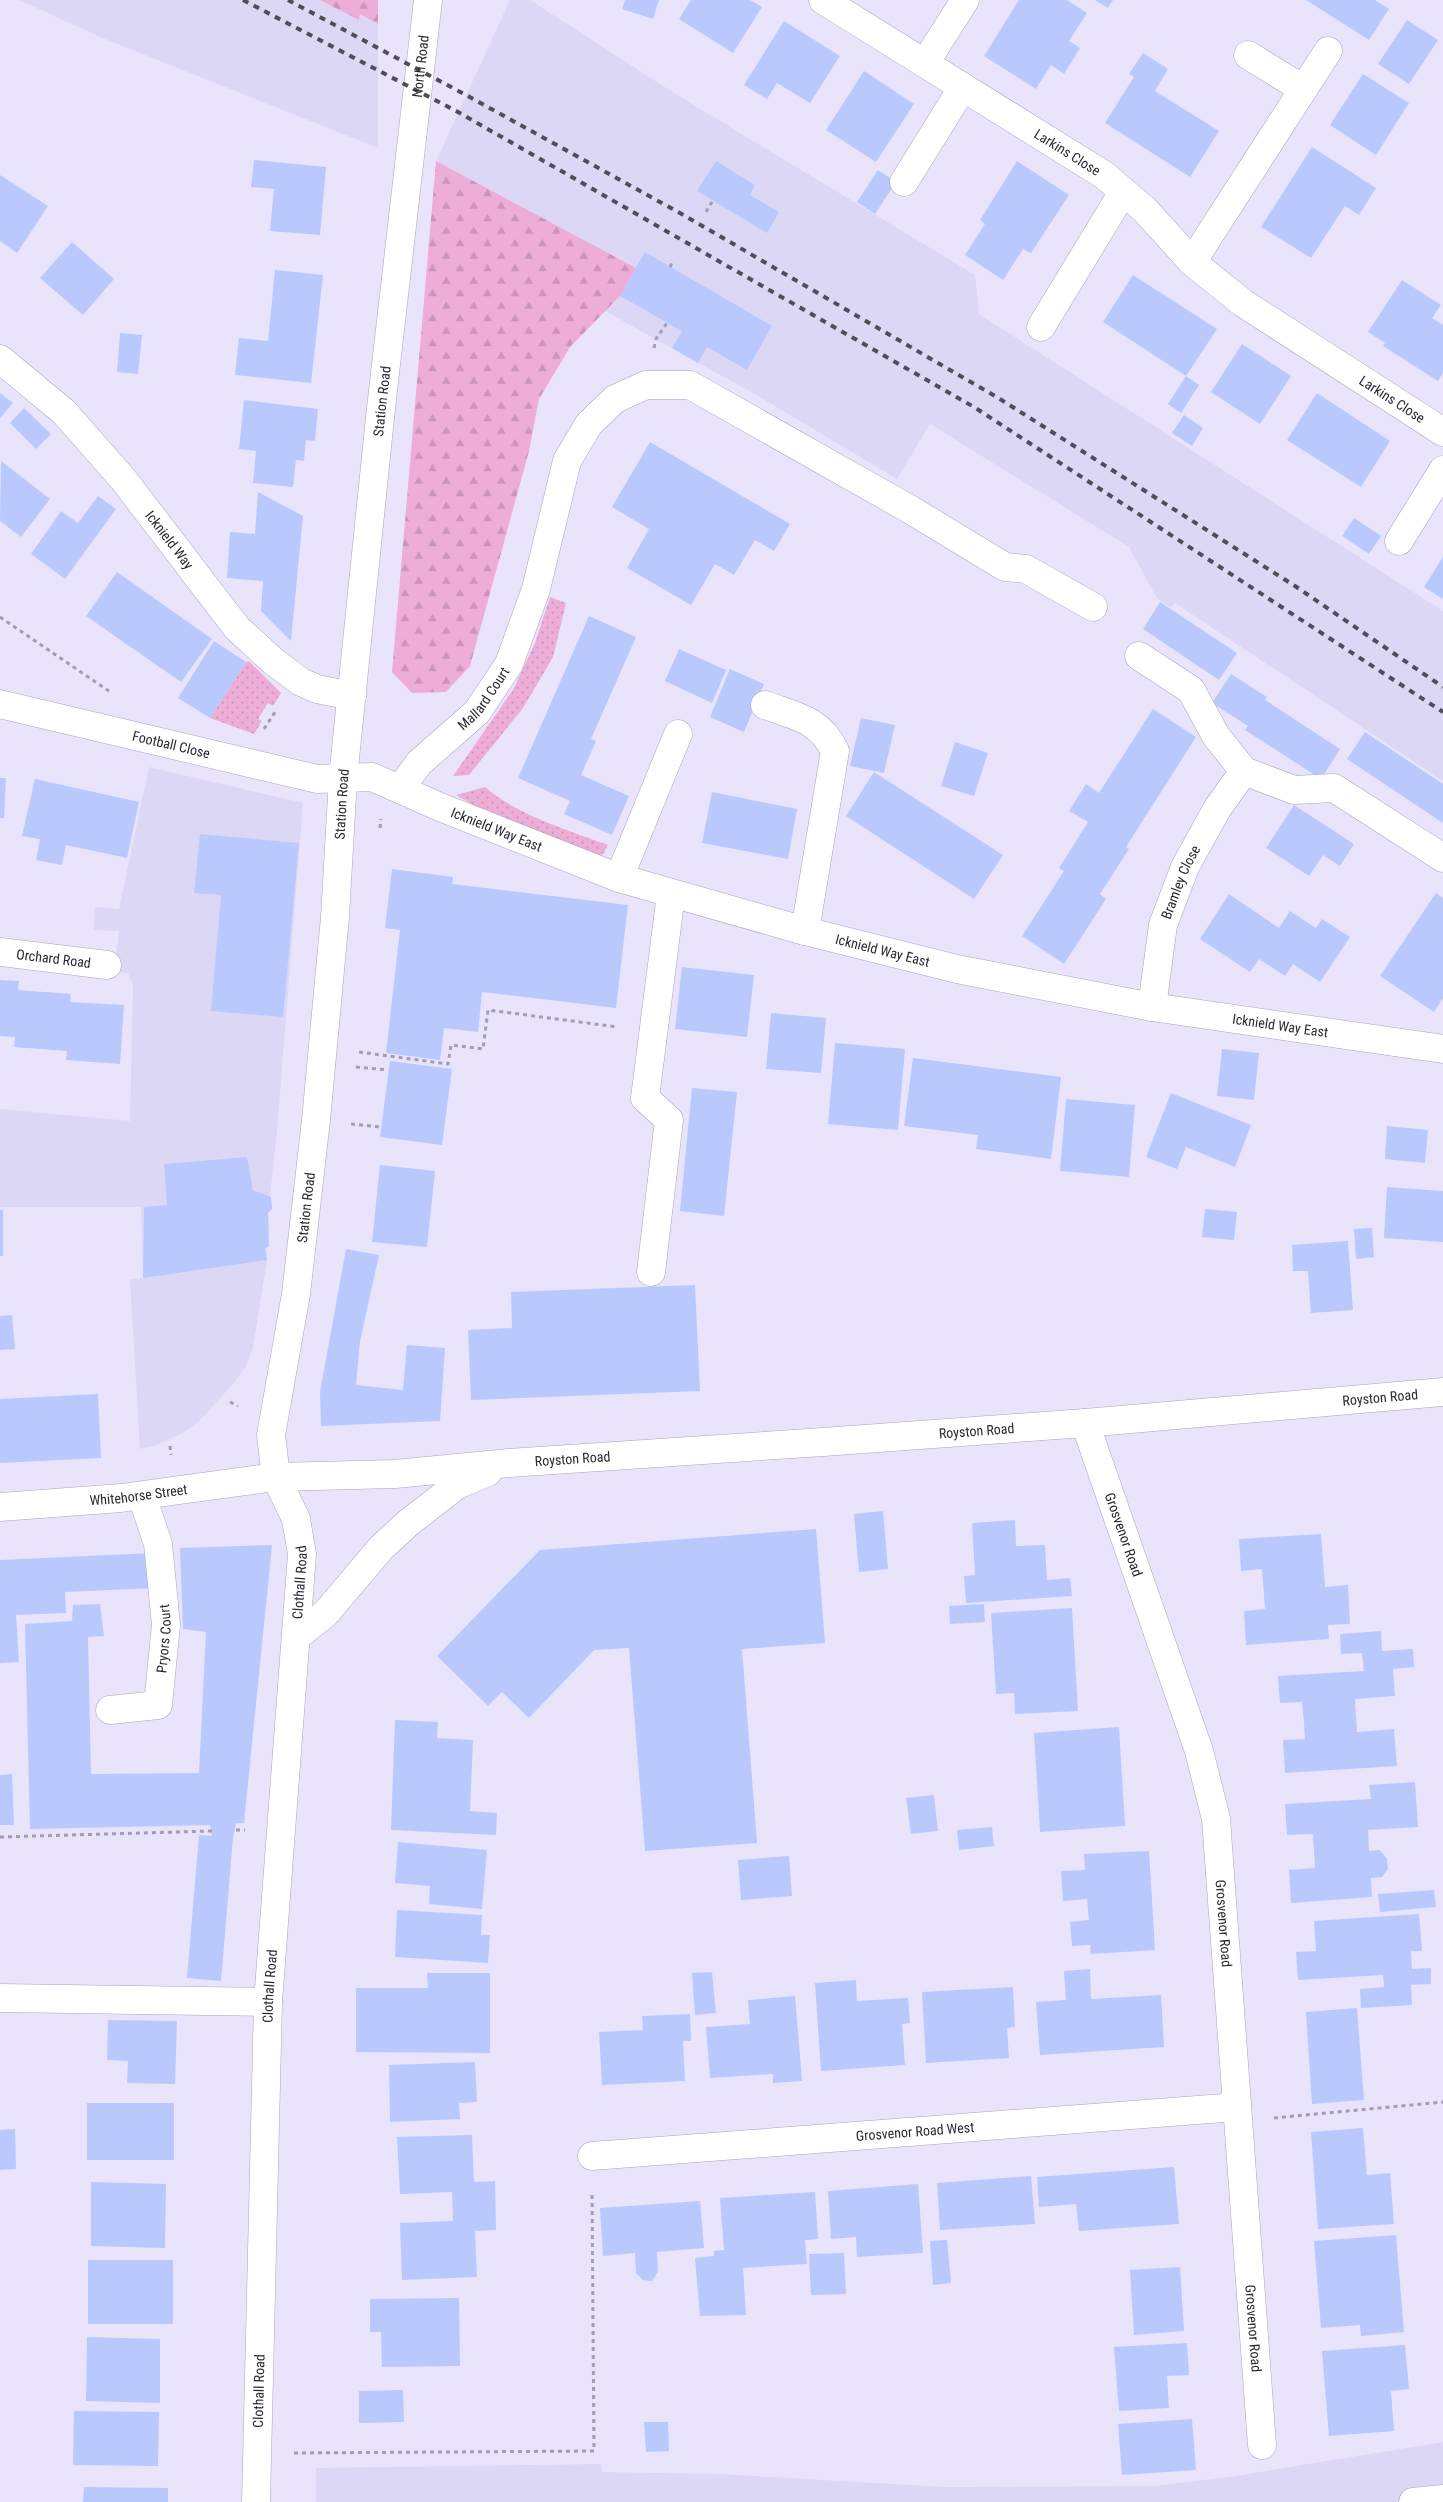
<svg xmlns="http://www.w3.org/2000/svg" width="1443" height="2502" viewBox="0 0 1443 2502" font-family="'Roboto Condensed',sans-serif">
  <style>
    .built { fill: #ddd7f6 }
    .grass { fill: url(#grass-dots) }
    .forest { fill: url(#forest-firs) }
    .building { fill: #b9c9fe }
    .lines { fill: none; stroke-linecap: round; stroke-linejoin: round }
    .minor-casing { stroke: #a9a5bb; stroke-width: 29 }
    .major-casing { stroke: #a9a5bb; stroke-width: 29 }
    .path { stroke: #a29eb0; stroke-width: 3; stroke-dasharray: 4 4; stroke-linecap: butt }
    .minor { stroke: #fff; stroke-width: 28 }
    .major { stroke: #fff; stroke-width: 28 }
    .rail { stroke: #4f4d59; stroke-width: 4; stroke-dasharray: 6 6; stroke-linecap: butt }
    .labels { text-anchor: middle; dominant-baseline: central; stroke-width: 4; stroke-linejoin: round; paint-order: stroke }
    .street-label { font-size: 14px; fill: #2a2831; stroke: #f5f4fd }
  </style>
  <defs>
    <pattern id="grass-dots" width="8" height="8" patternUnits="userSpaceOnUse" patternTransform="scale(1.25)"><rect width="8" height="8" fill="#edadd6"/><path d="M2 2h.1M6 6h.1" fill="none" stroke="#cb95b8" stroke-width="1.8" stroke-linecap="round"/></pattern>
    <pattern id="forest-firs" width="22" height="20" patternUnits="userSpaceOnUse" patternTransform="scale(1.25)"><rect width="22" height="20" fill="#edadd6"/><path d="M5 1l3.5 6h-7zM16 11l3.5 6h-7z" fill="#cb95b8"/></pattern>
  </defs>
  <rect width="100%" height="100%" fill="#e9e4fc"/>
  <path class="built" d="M19,0h359v148l-273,-109z
    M510,0h20l144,93 301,182 4,39 464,297v170l-268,-178 -4,5 -14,-10 -28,-51 -199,-123 -33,55 -146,-87 -146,-81 15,-15 16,-28 -200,-107z
    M149,767l154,36 -26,328 -7,65 2,13 -4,4 1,33 -3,2 1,12 -14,88 -7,18 -13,18 -33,36 -17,13 -26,12 -17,4 -10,-170 13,-1 -2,-71h-141v-98l130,12 3,-137 -5,-11 -14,-1 5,-41 -25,-1 1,-23 24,2z
    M1443,2442v60h-1127v-34l285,-4 1,8 118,2 226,13 208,-1 75,-9z"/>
  <path class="grass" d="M550,597l16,6 -13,54 -30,51 -54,67 -16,1 60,-86 22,-47z
    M249,661l32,32 -8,13 -5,-3 -10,16 4,2 -8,13 -44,-16 36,-56z
    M485,787c32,28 83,43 123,58l-5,9 -12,4 -73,-28 -62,-35z"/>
  <path class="forest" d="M320,0h58v24l-18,-10 -1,6z
    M436,161l200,107 -16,28 -50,51 -31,52 -10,52 -59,215 -24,26 -34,1 -20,-21z"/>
  <path class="building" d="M625,0h34l-6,19 -31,-10z
    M691,0h59l12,7 -29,46 -54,-34z
    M1019,0h48l20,13 -18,28 11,7 -16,26 -13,-9 -15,24 -52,-33z
    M1095,0h18l-5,8z
    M1306,0h69l14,9 -20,31z
    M1407,20l31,20 -29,44 -31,-20z
    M784,21l56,35 -30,47 -33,-20 -10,16 -23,-14z
    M1143,53l25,16 -13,22 64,40 -29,46 -85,-54 29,-46 -5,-3z
    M864,71l50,33 -38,58 -50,-32z
    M1363,74l46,29 -33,52 -46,-30z
    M1312,147l64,41 -17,27 -14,-9 -34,52 -50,-31z
    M254,160l72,7 -6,68 -50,-4 4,-42 -23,-2z
    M716,161l39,24 -5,10 29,17 -12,21 -70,-42z
    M1017,161l52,34 -38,58 -8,-4 -20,31 -38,-25 20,-31 -5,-4z
    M878,170l18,12 -21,32 -18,-12z
    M0,175l48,31 -31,47 -17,-12z
    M72,242l42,37 -31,36 -43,-37z
    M645,252l127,74 -25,44 -40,-23 -9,16 -26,-15 10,-17 -62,-35z
    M275,270l48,5 -12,108 -76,-8 4,-37 29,3z
    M1133,275l84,54 -31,47 -83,-54z
    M1402,280l39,25 -9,13 11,7v48l-5,8 -55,-35 2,-3 -17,-11z
    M120,333l22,2 -4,39 -21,-2z
    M1242,344l49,32 -31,48 -49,-32z
    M1186,376l13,9 -18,28 -13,-9z
    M0,393l13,10 -13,15z
    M1317,393l73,48 -29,46 -74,-47z
    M244,400l74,9 -3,32 -9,-1 -2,21 -8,-1 -3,27 -40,-4 3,-32 -17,-2z
    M24,408l27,26 -15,15 -26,-26z
    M1184,415l19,13 -11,18 -20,-13z
    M650,442l140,82 -16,27 -19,-11 -21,35 -19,-11 -24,41 -64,-37 22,-39 -37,-22z
    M1,461l49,38 -29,38 -21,-16z
    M258,492l45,24 -12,125 -30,-30 2,-30 -36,-3 3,-46 25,2z
    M98,496l18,13 -51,70 -34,-25 30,-43 17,12z
    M1354,518l27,18 -12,18 -27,-18z
    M1443,557v42l-19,-12z
    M117,572l95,67 -31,43 -95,-66z
    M1160,602l77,51 -18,27 -76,-51z
    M589,616l47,21 -45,102 5,2 -15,34 48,21 -17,39 -48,-21 6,-13 -52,-23z
    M214,641l32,21 -36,56 -32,-20z
    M679,649l47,21 -14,33 -47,-22z
    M730,669l34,15 -20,48 -34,-15z
    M1231,674l36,23 -2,3 75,49 -19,30 -76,-49 3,-4 -36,-23z
    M1153,709l43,28 -70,110 3,2 -29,45 6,5 -42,65 -42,-28 42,-65 -5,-3 29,-46 -19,-11 17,-27 13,9z
    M861,718l34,7 -11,48 -34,-7z
    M1365,732l78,52v39l-96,-64z
    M955,742l33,11 -14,43 -33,-10z
    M874,772l129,83 -29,44 -128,-83z
    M0,778h6l-2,40h-4z
    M35,779l104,23 -12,56 -61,-13 -4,20 -26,-5 4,-21 -18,-3z
    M712,792l85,17 -9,50 -86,-16z
    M1294,805l60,39 -14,22 -17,-11 -14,21 -43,-28z
    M200,834l99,9 -16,174 -72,-6 10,-116 -27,-2z
    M392,869l61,8 -1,7 176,21 -12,103 -134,-16 -4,40 -34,-4 -4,32 -54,-7 14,-123 -15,-2z
    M1436,893l7,5v100l-9,14 -54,-36z
    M1229,894l50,34 11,-17 26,17 6,-9 28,18 -30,45 -27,-18 -8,12 -26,-17 -9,13 -50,-33z
    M682,967l72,8 -7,62 -72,-8z
    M0,980l19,1 -1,9 53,4 -1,8 54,3 -4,59 -54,-4 1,-9 -53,-4 1,-10 -15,-1z
    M771,1013l55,5 -5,55 -55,-4z
    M835,1043l70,6 -7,81 -70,-6z
    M1222,1049l37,4 -5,47 -37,-4z
    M913,1058l148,19 -10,82 -75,-10 2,-14 -74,-9z
    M390,1061l62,8 -10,76 -62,-8z
    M692,1088l45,4 -13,124 -44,-5z
    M1171,1093l80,32 -16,42 -49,-20 -9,22 -31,-12z
    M1066,1099l69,6 -6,72 -69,-6z
    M1387,1126l41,4 -3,33 -40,-4z
    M247,1157l6,33 18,7 1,12 -4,4 1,33 -4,2 2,12 -124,18 1,-71 23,-2 -3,-41z
    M380,1165l55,6 -8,76 -55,-5z
    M1387,1187l56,4v51l-59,-4z
    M1205,1209l32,3 -3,28 -32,-3z
    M0,1210h3v46h-3z
    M1372,1228l2,29 -18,2 -2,-30z
    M1348,1241l5,69 -42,3 -3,-42h-15l-1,-26z
    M346,1249l33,6 -19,86 -4,44 47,5 4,-45 38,3 -5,73 -119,5 -1,-34z
    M695,1285l5,106 -229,9 -3,-70 44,-2 -1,-36z
    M12,1315l3,34 -15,1v-34z
    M98,1394l3,64 -101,5v-64z
    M883,1511l5,58 -29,3 -5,-58z
    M1015,1520l1,26 29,-1 2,35 23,-2 2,18 -106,7 -2,-27 11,-1 -3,-52z
    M816,1529l9,114 -83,6 15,194 -112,8 -16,-203 -35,2 -65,68 -27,-26 -14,14 -51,-50 103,-106z
    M1321,1534l4,53 23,-2 2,39 -22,1 1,14 -83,6 -2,-34 21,-2 -3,-40 -21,2 -2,-32z
    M272,1545l-28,278h-8l-3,15 -12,143 -34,-3 12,-143 13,1 -2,-11 -180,4 -5,-205 47,-3 1,-16 27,-1 4,32 -16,1 3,137 108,-1 7,-141 -23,-3 -3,-81z
    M153,1553l2,35 -90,4 1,21 -50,2 3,47 -19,1v-103z
    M984,1604l1,18 -35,2 -1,-18z
    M1072,1608l6,103 -63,3 -1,-21 -18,1 -5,-81z
    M1381,1631l1,20 31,-2 1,18 -21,2 2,27 -40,3 2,33 37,-3 3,37 -112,7 -2,-33 22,-1 -1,-16 -2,-21 -22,1 -2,-27 86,-5 -2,-18 -21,1 -1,-20z
    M395,1720l43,2 -1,16 36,2 -3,71 27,2 -1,22 -105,-5z
    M1119,1727l6,99 -85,6 -6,-99z
    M12,1774l2,51h-14v-50z
    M1415,1782l3,45 -50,3 1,21 11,-1 7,9 1,10 -6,8 -11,1 1,19 -81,6 -2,-33 26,-2 -2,-34 -26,1 -2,-31 86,-5 -2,-14z
    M934,1795l4,36 -27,3 -5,-36z
    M992,1827l2,19 -35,4 -2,-20z
    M398,1842l89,8 -5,59 -53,-5 1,-18 -35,-3z
    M1149,1851l6,99 -64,4 -1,-9 -18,1 -2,-24 19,-2 -2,-21 -24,2 -2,-30 24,-1 -1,-16z
    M789,1856l3,40 -51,4 -3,-40z
    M1434,1890l2,17 -56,5 -2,-18z
    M397,1910l85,5 -1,20h9l-2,28 -93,-6z
    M1419,1914l3,37h-11l1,18 19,-1v16l-20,1 1,20 -51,3 -1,-19 24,-2 -1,-12 -85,5 -2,-28 20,-1 -2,-30z
    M1090,1969l1,30 70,-4 3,52 -124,8 -4,-53 30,-2 -2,-29z
    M712,1972l4,41 -21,2 -3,-42z
    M427,1973h63v80l-134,-1v-64h72z
    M856,1980l1,21 51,-3 2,25 -8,1 3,41 -84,6 -6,-88z
    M1013,1987l2,40 -8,1 2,30 -83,5 -4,-71z
    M795,1996l7,85 -29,2v-9l-63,4 -4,-51 44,-3 -2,-24z
    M1357,2008l7,92 -52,4 -6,-92z
    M690,2014l1,27h-8l2,40 -83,4 -3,-53 44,-2 -1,-14z
    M108,2020l69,1 -2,63 -48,-1 1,-22 -21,-1z
    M475,2062l2,40 -18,1 1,16 -70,3 -1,-57z
    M87,2103h87v57h-87z
    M1363,2128l4,47 23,-2 4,51 -76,5 -7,-97z
    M15,2129l1,40 -16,1v-40z
    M472,2135l2,47 21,-1 1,49 -21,1 2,46 -75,3 -2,-57 53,-2 -1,-29 -52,2 -3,-57z
    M1174,2167l5,57 -100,7 -3,-27 -37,3 -2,-30z
    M1031,2176l4,48 -95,6 -3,-47z
    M91,2182l75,2 -1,64 -74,-2z
    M918,2184l5,69 -66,4 -1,-20 -25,2 -3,-48z
    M815,2192l3,47 -13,1 2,24 -64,4 3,47 -46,1 -5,-58 19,-2v-5l10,-1 -4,-52z
    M700,2201l4,47 -47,4 1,20 -6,9 -9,-1 -7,-7 -1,-20 -32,3 -3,-48z
    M1396,2235l8,97 -43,4 -1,-11 -39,3 -7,-87z
    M947,2240l4,43 -18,2 -3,-44z
    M844,2253l2,41 -35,1 -2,-41z
    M88,2260h85v64h-85z
    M1180,2267l4,64 -50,4 -4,-65z
    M459,2298l1,68 -78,1 -1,-35h-11v-33z
    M87,2337l73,2v64l-74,-2z
    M1187,2343l2,32 -22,1 2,32 -50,3 -5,-64z
    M1405,2345l4,44 -18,2 3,40 -65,5 -7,-85z
    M403,2390l1,32 -45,1v-32z
    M74,2411l85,1 -1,54 -85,-1z
    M1192,2419l4,51 -74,5 -4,-51z
    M644,2422h24l1,29 -23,1z
    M84,2487l84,1v14h-85z"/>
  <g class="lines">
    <g class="minor-casing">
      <g id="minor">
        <path id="s1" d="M823,0l281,175 41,35 47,52 51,41 200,129"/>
        <path d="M1248,55l55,34"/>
        <path d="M925,63l40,-63"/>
        <path d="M904,182l59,-95"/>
        <path d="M1192,262l136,-211"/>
        <path d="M1041,327l82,-135"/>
        <path id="s2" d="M0,359l64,53 59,67 114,149 36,33 28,21 16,7 35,7"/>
        <path d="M1399,541l44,-71"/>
        <path d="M1139,656l52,34 25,46 28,35 50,19 40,-2 109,70"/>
        <path id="s3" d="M0,704l317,75 55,-2 68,30 179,71 186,53 152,38 195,38 291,42"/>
        <path d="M765,705c30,11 55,14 70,46l-30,180"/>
        <path id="s4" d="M400,789l19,-26 58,-51 32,-48 27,-75 31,-128 22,-37 26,-25 31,-14h44l221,125 94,57 21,2 67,38"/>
        <path d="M619,878l59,-144"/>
        <path id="s5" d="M0,952l107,13"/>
        <path id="s6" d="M1152,1007l11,-82 22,-58 32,-58 27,-38"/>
        <path d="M651,1272l18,-152 -24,-22 26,-204"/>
        <path id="s7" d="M1085,1423l114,328 17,68 46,626"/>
        <path id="s8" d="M110,1710l48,-5 8,-80 -8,-81 -16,-48"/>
        <path d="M0,1998l268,4"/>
        <path id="s9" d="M592,2156l645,-49"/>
        <path d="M1413,2502l30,-3"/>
      </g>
    </g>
    <g class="major-casing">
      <g id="major">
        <path id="s10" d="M0,1507l121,-9 155,-21 119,-3 114,-11 314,-21 262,-19 358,-31"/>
        <path d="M296,1637l30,-24 55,-65 27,-25 49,-38 31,-13"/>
        <path id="s11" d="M256,2502l12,-500 34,-448 -6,-35 -20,-42 -5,-42 25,-141 20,-174 19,-203 8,-139 38,-370 47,-408"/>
      </g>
    </g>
    <path class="path" d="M706,212l7,-12
      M670,267l2,-4
      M654,348l2,-9 11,-16
      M0,617l109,74
      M264,729l13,-20
      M380,828l1,-9
      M359,1052l89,12 3,-19 32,4 5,-39 130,17
      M356,1067l32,3
      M351,1124l30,3
      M230,1402l8,4
      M170,1446l1,9
      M236,1830h9
      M0,1837l212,-6
      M1274,2118l169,-16
      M294,2453l300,-2 -2,-259"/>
    <use href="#minor" class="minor"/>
    <use href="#major" class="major"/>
    <path class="rail" d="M243,0l215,112 516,295 469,305
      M288,0l178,95 214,118 320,186 295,187 148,101"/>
  </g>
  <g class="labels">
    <g class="street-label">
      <text stroke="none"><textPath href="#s11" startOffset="2451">North Road</textPath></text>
      <text stroke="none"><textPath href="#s1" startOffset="288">Larkins Close</textPath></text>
      <text stroke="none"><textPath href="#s1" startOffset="698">Larkins Close</textPath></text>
      <text stroke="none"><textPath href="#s11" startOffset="2114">Station Road</textPath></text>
      <text stroke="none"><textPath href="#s2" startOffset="249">Icknield Way</textPath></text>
      <text stroke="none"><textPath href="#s4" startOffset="124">Mallard Court</textPath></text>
      <text stroke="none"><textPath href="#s3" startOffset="176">Football Close</textPath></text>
      <text stroke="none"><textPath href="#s11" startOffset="1709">Station Road</textPath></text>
      <text stroke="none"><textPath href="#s3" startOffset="516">Icknield Way East</textPath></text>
      <text stroke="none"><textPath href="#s6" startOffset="129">Bramley Close</textPath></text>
      <text stroke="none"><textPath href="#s3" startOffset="921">Icknield Way East</textPath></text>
      <text stroke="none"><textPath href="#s5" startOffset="54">Orchard Road</textPath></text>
      <text stroke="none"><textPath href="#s3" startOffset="1326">Icknield Way East</textPath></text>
      <text stroke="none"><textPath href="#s11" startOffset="1304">Station Road</textPath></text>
      <text stroke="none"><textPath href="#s10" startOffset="1385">Royston Road</textPath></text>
      <text stroke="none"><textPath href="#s10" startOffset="980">Royston Road</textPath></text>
      <text stroke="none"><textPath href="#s10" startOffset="575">Royston Road</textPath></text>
      <text stroke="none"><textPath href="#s10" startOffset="139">Whitehorse Street</textPath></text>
      <text stroke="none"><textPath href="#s7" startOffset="118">Grosvenor Road</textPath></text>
      <text stroke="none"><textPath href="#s11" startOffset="921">Clothall Road</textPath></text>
      <text stroke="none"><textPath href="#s8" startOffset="115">Pryors Court</textPath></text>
      <text stroke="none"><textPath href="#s7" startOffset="522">Grosvenor Road</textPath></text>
      <text stroke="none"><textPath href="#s11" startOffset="516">Clothall Road</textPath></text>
      <text stroke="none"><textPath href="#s9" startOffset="324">Grosvenor Road West</textPath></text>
      <text stroke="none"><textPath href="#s7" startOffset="928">Grosvenor Road</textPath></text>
      <text stroke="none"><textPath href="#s11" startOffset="111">Clothall Road</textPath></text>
    </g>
  </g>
</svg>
